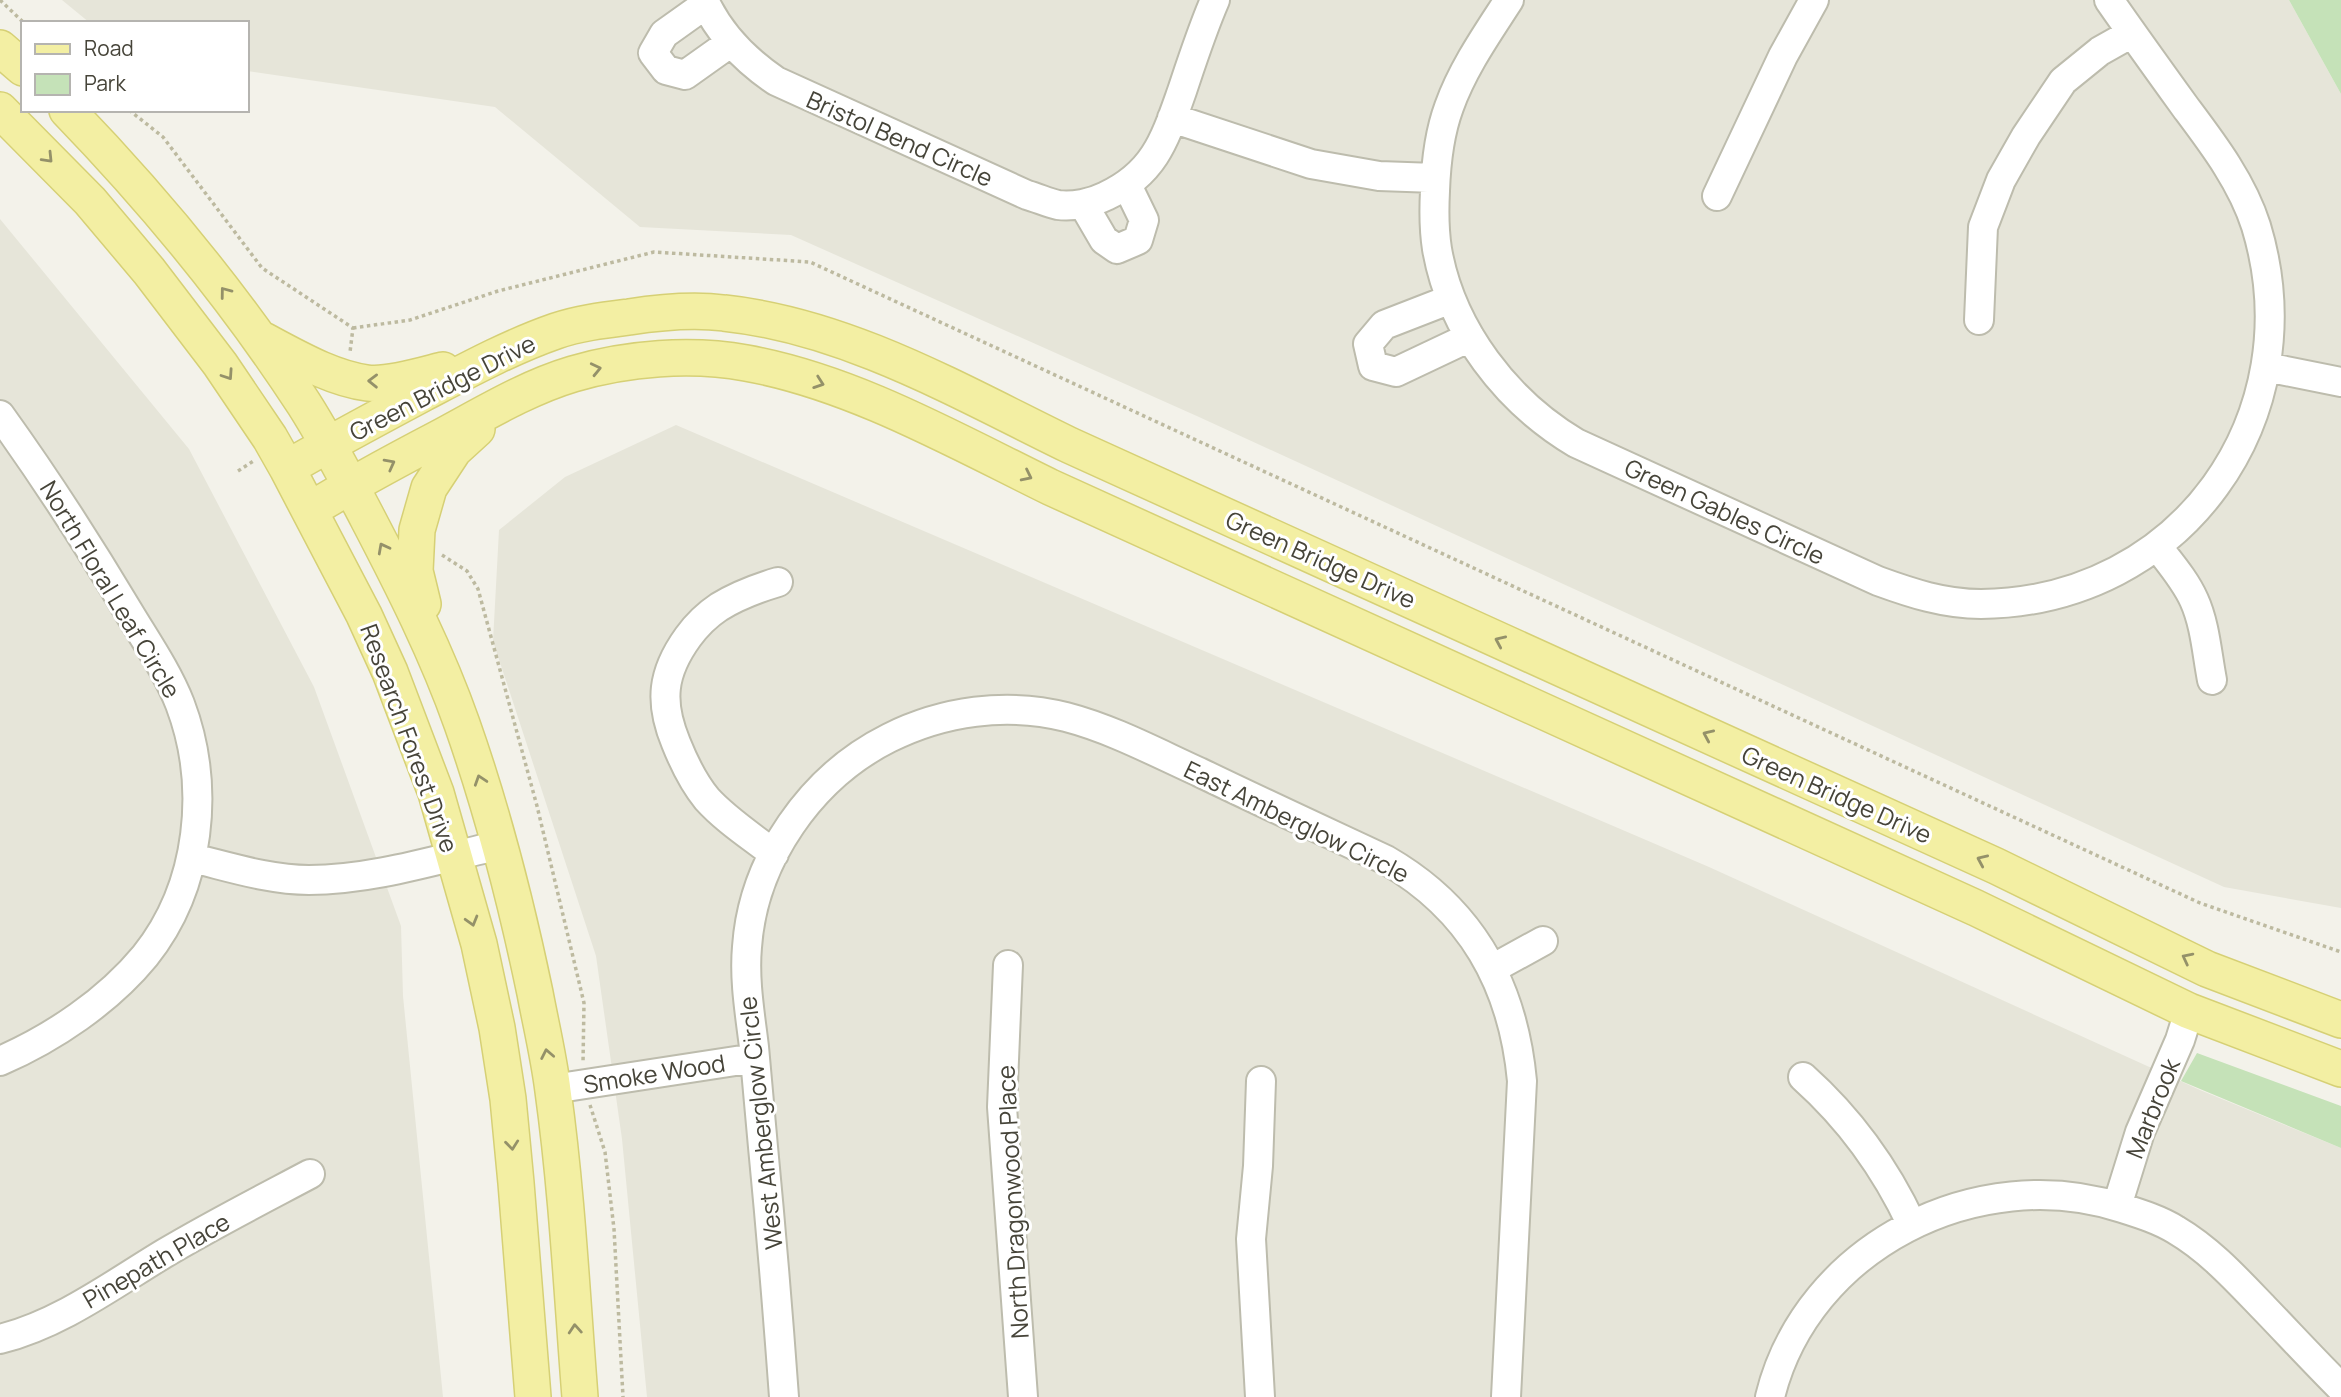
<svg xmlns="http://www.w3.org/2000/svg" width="2341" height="1397" viewBox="0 0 2341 1397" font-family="Manrope,sans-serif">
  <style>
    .residential { fill: #e6e5d9 }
    .green { fill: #c5e2b8 }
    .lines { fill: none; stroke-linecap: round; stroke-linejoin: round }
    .minor-casing { stroke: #bdbcad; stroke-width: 32 }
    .major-casing { stroke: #d6d075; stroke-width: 38 }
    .path { stroke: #bdbaa0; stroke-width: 3.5; stroke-dasharray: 3.5 3.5; stroke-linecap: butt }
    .minor { stroke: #fff; stroke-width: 28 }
    .major { stroke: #f3efa3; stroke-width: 35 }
    .oneway { stroke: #949169 }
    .labels { text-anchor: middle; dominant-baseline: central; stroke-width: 6; stroke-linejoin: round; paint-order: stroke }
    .street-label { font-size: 24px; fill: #464439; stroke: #fff }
  </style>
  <rect width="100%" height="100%" fill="#f3f2ea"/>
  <path class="residential" d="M62,0h2227l52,94v814l-117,-21 -1025,-470 -408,-182 -151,-8 -145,-120 -248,-36v-48h-157z
    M0,219l189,230 125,238 87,239 2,70 40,401h-443z
    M676,425l1033,442 491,223 141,58v249h-1694l-25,-258 -26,-183 -103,-315 6,-111 66,-53z"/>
  <path class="green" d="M2289,0h52v94z
    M2197,1053l144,53v42l-160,-67z"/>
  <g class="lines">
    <g class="minor-casing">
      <path id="minor" d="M704,0c16,35 41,60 72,81l251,114c11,3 21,8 31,10 15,2 34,-2 48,-9 49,-23 59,-57 76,-105 10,-30 20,-61 33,-91
        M1509,0c-22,34 -46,68 -60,107 -10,27 -13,55 -14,84 -1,19 -1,39 2,58 14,81 70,153 139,194l302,138c33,12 66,23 103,23 200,-2 333,-187 275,-378 -14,-44 -43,-82 -70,-118 -26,-36 -52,-72 -77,-108
        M706,4l-42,30 -11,19 13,17 19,5 45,-32
        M1172,118l139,46 68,12 56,2
        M1717,196l66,-140 31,-56
        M1083,204l21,36 13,9 21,-9 6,-20 -17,-35
        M1451,299l-67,26 -16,19 5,22 23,6 74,-35
        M1979,320l4,-93 18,-47 25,-44 37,-55 37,-30 32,-18
        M2266,367l75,15
        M0,415c46,64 88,129 128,196 18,30 39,60 52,93 31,82 21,182 -35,252 -37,45 -92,82 -145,105
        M2157,546c13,17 28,34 37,54 11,24 13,54 18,80
        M774,854c-23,-18 -48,-34 -67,-55 -14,-17 -23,-36 -31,-56 -17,-41 -14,-70 12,-106 8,-11 19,-22 31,-30 18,-11 39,-19 59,-25
        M192,858c38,9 77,22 117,22 64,0 129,-21 191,-35
        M1008,965l-6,142 21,290
        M1492,969l51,-28
        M1803,1077c47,42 82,90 109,148
        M553,1089l202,-31
        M2117,1206l23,-74 40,-92 9,-29
        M0,1339c60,-15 112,-54 165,-86 47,-28 96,-53 145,-79
        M784,1397c-6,-83 -13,-167 -21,-250 -3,-34 -6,-67 -9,-100 -4,-33 -10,-67 -7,-100 6,-87 64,-170 142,-209 54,-27 117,-36 177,-21 46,12 89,35 133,55 62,30 125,59 187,88 85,49 127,124 136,221l-16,316
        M1260,1397l-9,-158 7,-73 3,-85
        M1770,1397c37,-151 208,-236 352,-189 19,6 38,12 54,22 34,20 61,50 88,78 26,27 51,54 77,80"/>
    </g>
    <g class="major-casing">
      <path id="major" d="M0,48l23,20
        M0,110l90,91 59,70 71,93 50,74 17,30 77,147 26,57 46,121 43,151 18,84 11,71 8,84 17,214
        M67,110c88,91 168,188 237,294 23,36 43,75 63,113 35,67 70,136 95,207 31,88 54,178 73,269 6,32 14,65 18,98 14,101 19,204 27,306
        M261,339c33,17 69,39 106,44 20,3 56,-8 76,-13
        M287,468c45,-26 90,-50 135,-74 44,-23 88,-47 134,-63 23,-8 49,-11 73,-14 32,-5 64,-8 95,-4 123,13 236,79 345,132l927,421 211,103 134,51
        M310,510c42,-26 85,-49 129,-72 43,-23 87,-50 134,-64 54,-16 118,-21 173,-11 106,19 208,77 304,124l926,421 213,103 152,58
        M423,604l-8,-33 2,-41 12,-42 25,-38 23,-21"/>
    </g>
    <path class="path" d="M0,0l24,23
      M129,110l34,27 99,131 91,60 -3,24
      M353,328l57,-8 88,-29 156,-39 156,10 1390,641 141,49
      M238,471l17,-11
      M442,555l25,16 11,18 59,217 47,197 -1,60
      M590,1105l15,47 9,77 9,168"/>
    <use href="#minor" class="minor"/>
    <use href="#major" class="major"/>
  </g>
  <defs><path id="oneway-chevron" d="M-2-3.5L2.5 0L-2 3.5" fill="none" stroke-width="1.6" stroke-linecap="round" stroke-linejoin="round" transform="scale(1.75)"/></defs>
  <g class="oneway">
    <use href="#oneway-chevron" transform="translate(48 158) rotate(46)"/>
    <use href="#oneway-chevron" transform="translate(225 292) rotate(-127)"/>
    <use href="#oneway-chevron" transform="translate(596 369) rotate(-13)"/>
    <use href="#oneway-chevron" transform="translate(228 375) rotate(56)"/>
    <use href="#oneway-chevron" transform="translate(373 381) rotate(-179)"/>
    <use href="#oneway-chevron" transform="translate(819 383) rotate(19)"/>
    <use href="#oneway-chevron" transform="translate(390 464) rotate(-28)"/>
    <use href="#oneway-chevron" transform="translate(1027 476) rotate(26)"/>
    <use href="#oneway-chevron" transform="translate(383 548) rotate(-118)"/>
    <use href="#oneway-chevron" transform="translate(1500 641) rotate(-156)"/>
    <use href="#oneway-chevron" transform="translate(1708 735) rotate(-156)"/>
    <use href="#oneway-chevron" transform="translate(480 780) rotate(-108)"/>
    <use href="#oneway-chevron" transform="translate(1982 860) rotate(-156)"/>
    <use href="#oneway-chevron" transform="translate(472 921) rotate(74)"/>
    <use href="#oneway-chevron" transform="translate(2187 958) rotate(-153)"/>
    <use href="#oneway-chevron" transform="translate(547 1054) rotate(-101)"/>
    <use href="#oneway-chevron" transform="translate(512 1145) rotate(84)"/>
    <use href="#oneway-chevron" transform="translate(575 1329) rotate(-94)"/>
  </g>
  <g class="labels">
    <g class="street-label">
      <text transform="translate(900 138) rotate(24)">Bristol Bend Circle</text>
      <text transform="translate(442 387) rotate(-27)">Green Bridge Drive</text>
      <text transform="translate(1725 511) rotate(25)">Green Gables Circle</text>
      <text transform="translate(1321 559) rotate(24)">Green Bridge Drive</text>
      <text transform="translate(111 589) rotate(59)">North Floral Leaf Circle</text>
      <text transform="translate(410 738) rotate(70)">Research Forest Drive</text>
      <text transform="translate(1837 794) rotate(24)">Green Bridge Drive</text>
      <text transform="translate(1297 821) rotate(26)">East Amberglow Circle</text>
      <text transform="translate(654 1073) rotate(-9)">Smoke Wood</text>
      <text transform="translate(2152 1108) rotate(-68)">Marbrook</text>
      <text transform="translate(760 1123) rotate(-96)">West Amberglow Circle</text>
      <text transform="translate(1012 1202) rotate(-93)">North Dragonwood Place</text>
      <text transform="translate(156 1260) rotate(-30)">Pinepath Place</text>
    </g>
  </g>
  <rect x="21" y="21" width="228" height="91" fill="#ffffff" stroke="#b5b4b0" stroke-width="2"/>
  <rect x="35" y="44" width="35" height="10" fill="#f3efa3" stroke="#b5b4b0" stroke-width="2"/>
  <text x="84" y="56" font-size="21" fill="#464439">Road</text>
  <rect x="35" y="74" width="35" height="21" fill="#c5e2b8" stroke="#b5b4b0" stroke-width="2"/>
  <text x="84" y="91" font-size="21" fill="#464439">Park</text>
</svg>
